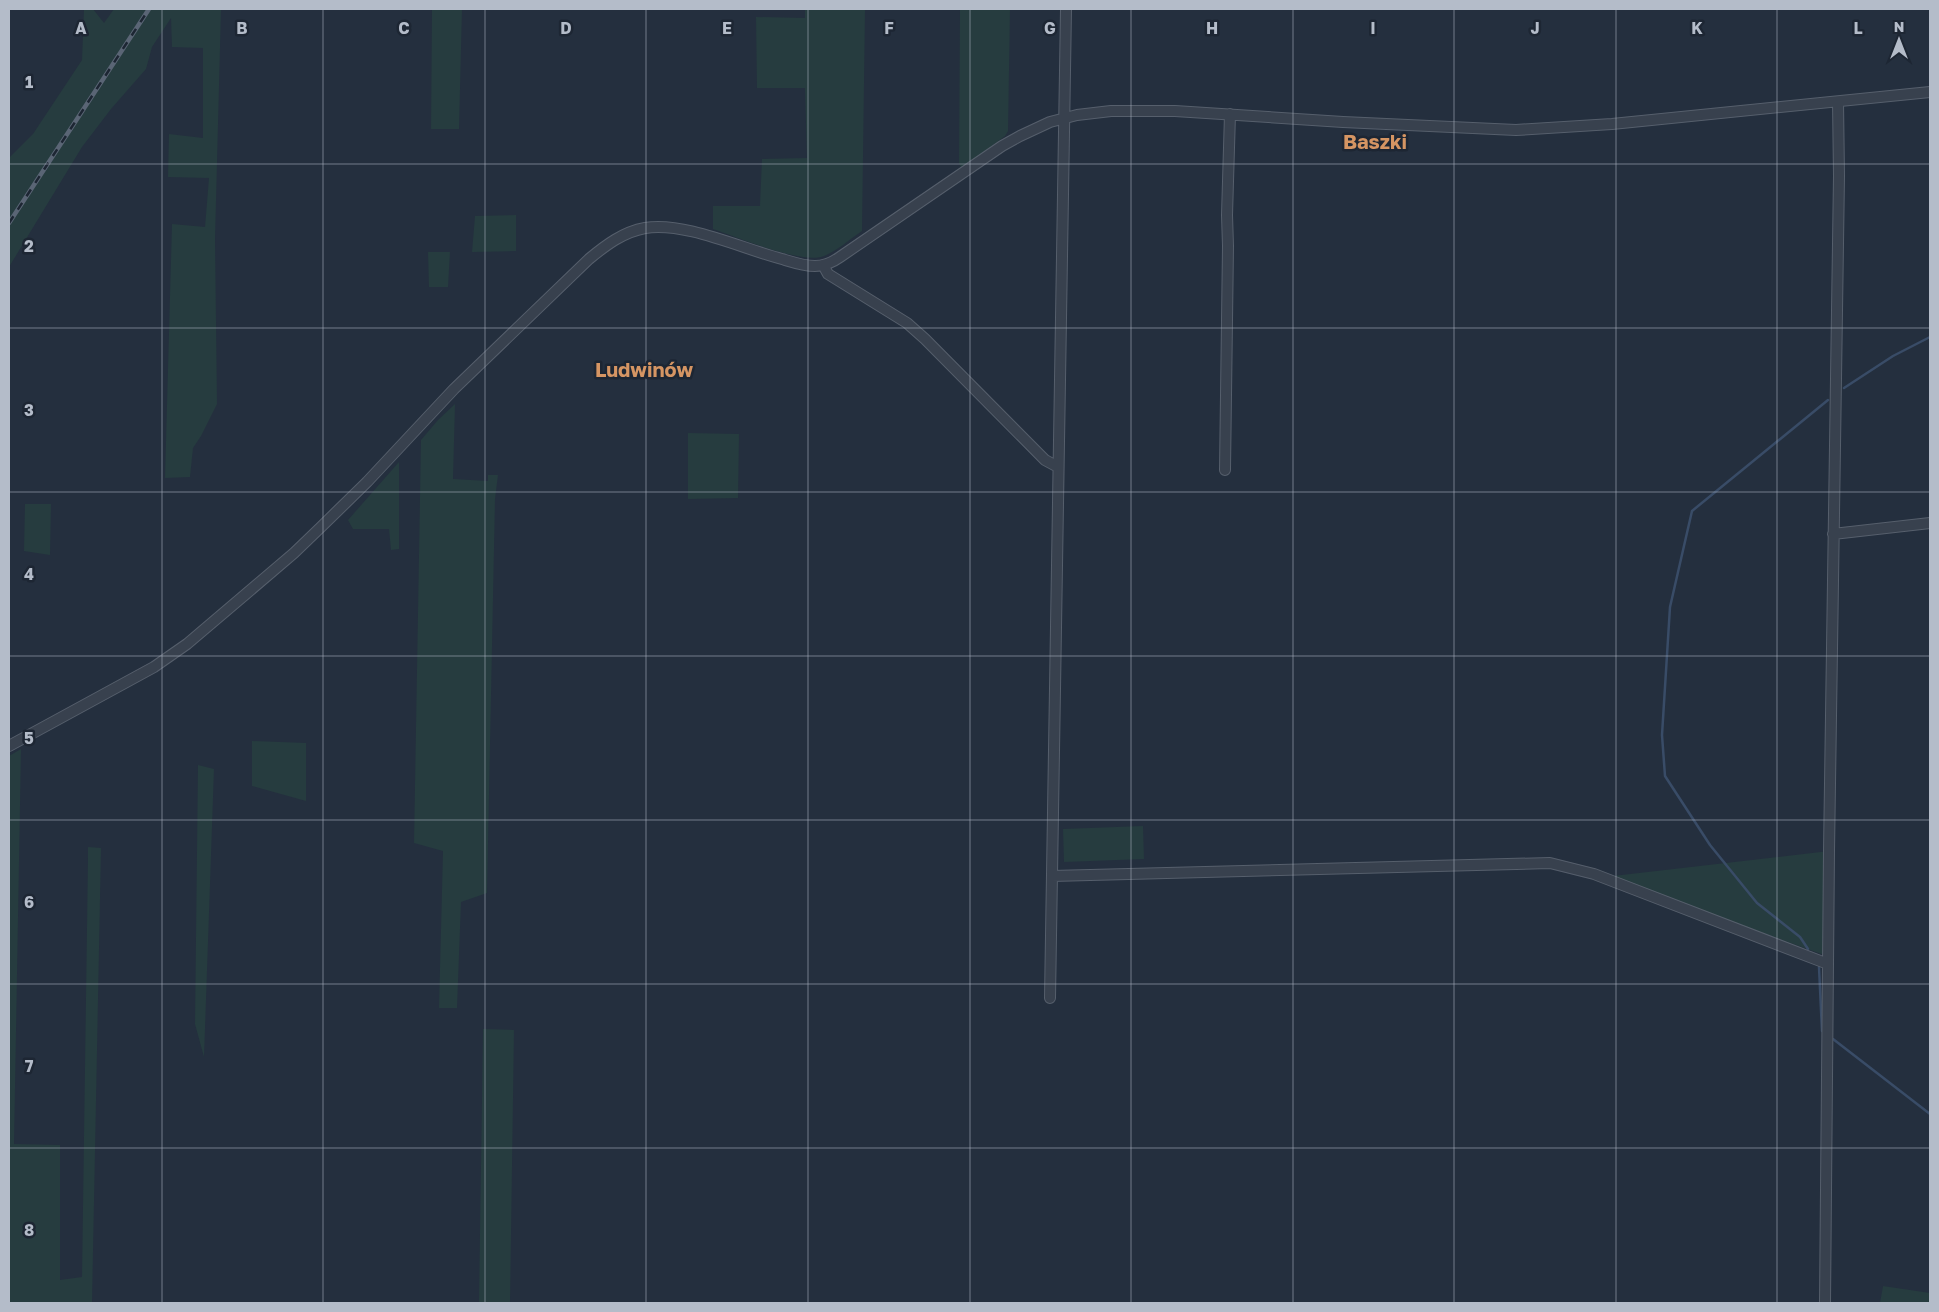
<svg xmlns="http://www.w3.org/2000/svg" width="1939" height="1312" viewBox="0 0 1939 1312" font-family="'Golos Text',sans-serif">
  <style>
    .green { fill: #263c3f }
    .lines { fill: none; stroke-linecap: round; stroke-linejoin: round }
    .stream { stroke: #394c67; stroke-width: 2.5 }
    .minor-casing { stroke: #565f6c; stroke-width: 12 }
    .minor { stroke: #38414e; stroke-width: 10 }
    .rail-casing { stroke: #5a6575; stroke-width: 4.5 }
    .rail { stroke: #1d2633; stroke-width: 2.5; stroke-dasharray: 8; stroke-linecap: butt }
    .grid { fill: none; stroke: #b4bcc9; stroke-width: 1; stroke-opacity: 0.55 }
    .labels { text-anchor: middle; dominant-baseline: central; stroke-width: 5; stroke-linejoin: round; paint-order: stroke }
    .quarter-label { font-size: 20px; font-weight: bold; fill: #d59563; stroke: #1d2633 }
    .grid-label { font-size: 16px; text-anchor: middle; font-weight: bold; fill: #b4bcc9; stroke: #1d2633; stroke-width: 5; stroke-linejoin: round; paint-order: stroke }
  </style>
  <rect width="100%" height="100%" fill="#242f3e"/>
  <path class="green" d="M84,9h9l11,14 10,-14h107l-6,230 2,165 -16,32 -8,12 -3,29 -25,1 7,-254 33,3 4,-49 -41,-1 1,-43 34,4v-90l-31,-1 -1,-29 -19,29 -6,22 -35,40 -29,38 -73,120v-109l24,-24 49,-74z
    M432,9h30l-3,120h-28z
    M805,9h60l-3,222c-12,8 -25,20 -38,25 -21,9 -87,-19 -111,-27v-23h47l2,-47 45,-1 -2,-70h-48l-1,-71 49,1z
    M960,9h50l-2,122 -3,5 -41,31h-3l-2,-4z
    M516,215v36l-44,1 3,-36z
    M428,252h22l-2,35h-19z
    M455,404l-2,75 35,2v-6h10l-3,24 -8,394 -26,9 -4,106h-18l4,-157 -29,-8 7,-403 17,-20z
    M688,433l51,1 -1,64 -50,1z
    M399,462v87l-8,1 -2,-21h-36l-5,-9z
    M25,504h26l-1,51 -26,-4z
    M252,741l54,2v58l-54,-15z
    M21,749l-7,395 46,1v135l22,-3 6,-419v-11l13,1 -9,455h-83v-547z
    M198,765l16,4 -10,288 -9,-33z
    M1143,826l1,33 -80,3 -1,-33z
    M1829,851l1,106 -81,-29 -136,-52z
    M483,1029l31,1 -4,273h-31z
    M1883,1286l47,7v10h-50z"/>
  <g class="lines">
    <path class="stream" d="M1844,388l49,-32 37,-19
      M1808,949l-8,-12 -43,-34 -47,-58 -45,-69 -3,-41 8,-128 22,-96 136,-111
      M1819,967l3,64
      M1833,1039l97,75"/>
    <g class="minor-casing">
      <path id="minor" d="M823,265l5,9 79,49 18,16 120,121 13,7
        M1225,470l3,-224 -1,-31 3,-101
        M1833,534l97,-11
        M9,746l145,-79 33,-23 107,-91 27,-26 46,-45 87,-93 135,-130c17,-14 34,-27 56,-31 39,-7 98,21 137,31 10,3 22,7 33,7 9,0 18,-4 25,-9l162,-111 18,-10 30,-14 27,-7 34,-4h64l168,11 173,8 96,-6 318,-32
        M1052,876l498,-13 44,11 234,90
        M1050,998l16,-989
        M1825,1303l4,-452 10,-675 -1,-74"/>
    </g>
    <use href="#minor" class="minor"/>
    <g class="rail-casing">
      <path id="rail" d="M9,223l140,-214"/>
    </g>
    <use href="#rail" class="rail"/>
  </g>
  <path class="grid" d="M162,9v1294M323,9v1294M485,9v1294M646,9v1294M808,9v1294M970,9v1294M1131,9v1294M1293,9v1294M1454,9v1294M1616,9v1294M1777,9v1294M9,164h1921M9,328h1921M9,492h1921M9,656h1921M9,820h1921M9,984h1921M9,1148h1921"/>
  <g class="labels">
    <g class="quarter-label">
      <text x="1375" y="141">Baszki</text>
      <text x="644" y="369">Ludwinów</text>
    </g>
  </g>
  <g class="grid-label">
    <text x="81" y="34">A</text>
    <text x="242" y="34">B</text>
    <text x="404" y="34">C</text>
    <text x="566" y="34">D</text>
    <text x="727" y="34">E</text>
    <text x="889" y="34">F</text>
    <text x="1050" y="34">G</text>
    <text x="1212" y="34">H</text>
    <text x="1373" y="34">I</text>
    <text x="1535" y="34">J</text>
    <text x="1697" y="34">K</text>
    <text x="1858" y="34">L</text>
    <text x="29" y="88">1</text>
    <text x="29" y="252">2</text>
    <text x="29" y="416">3</text>
    <text x="29" y="580">4</text>
    <text x="29" y="744">5</text>
    <text x="29" y="908">6</text>
    <text x="29" y="1072">7</text>
    <text x="29" y="1236">8</text>
  </g>
  <rect width="1939" height="1312" fill="none" stroke="#b4bcc9" stroke-width="20"/>
  <g transform="translate(1899 40)" stroke="#1d2633" stroke-width="4" paint-order="stroke">
  <path d="M0-4L9 19L0 12L-9 19Z" fill="#b4bcc9"/>
  <text y="-8" font-size="14" font-weight="bold" text-anchor="middle" fill="#b4bcc9">N</text>
  </g>
</svg>
